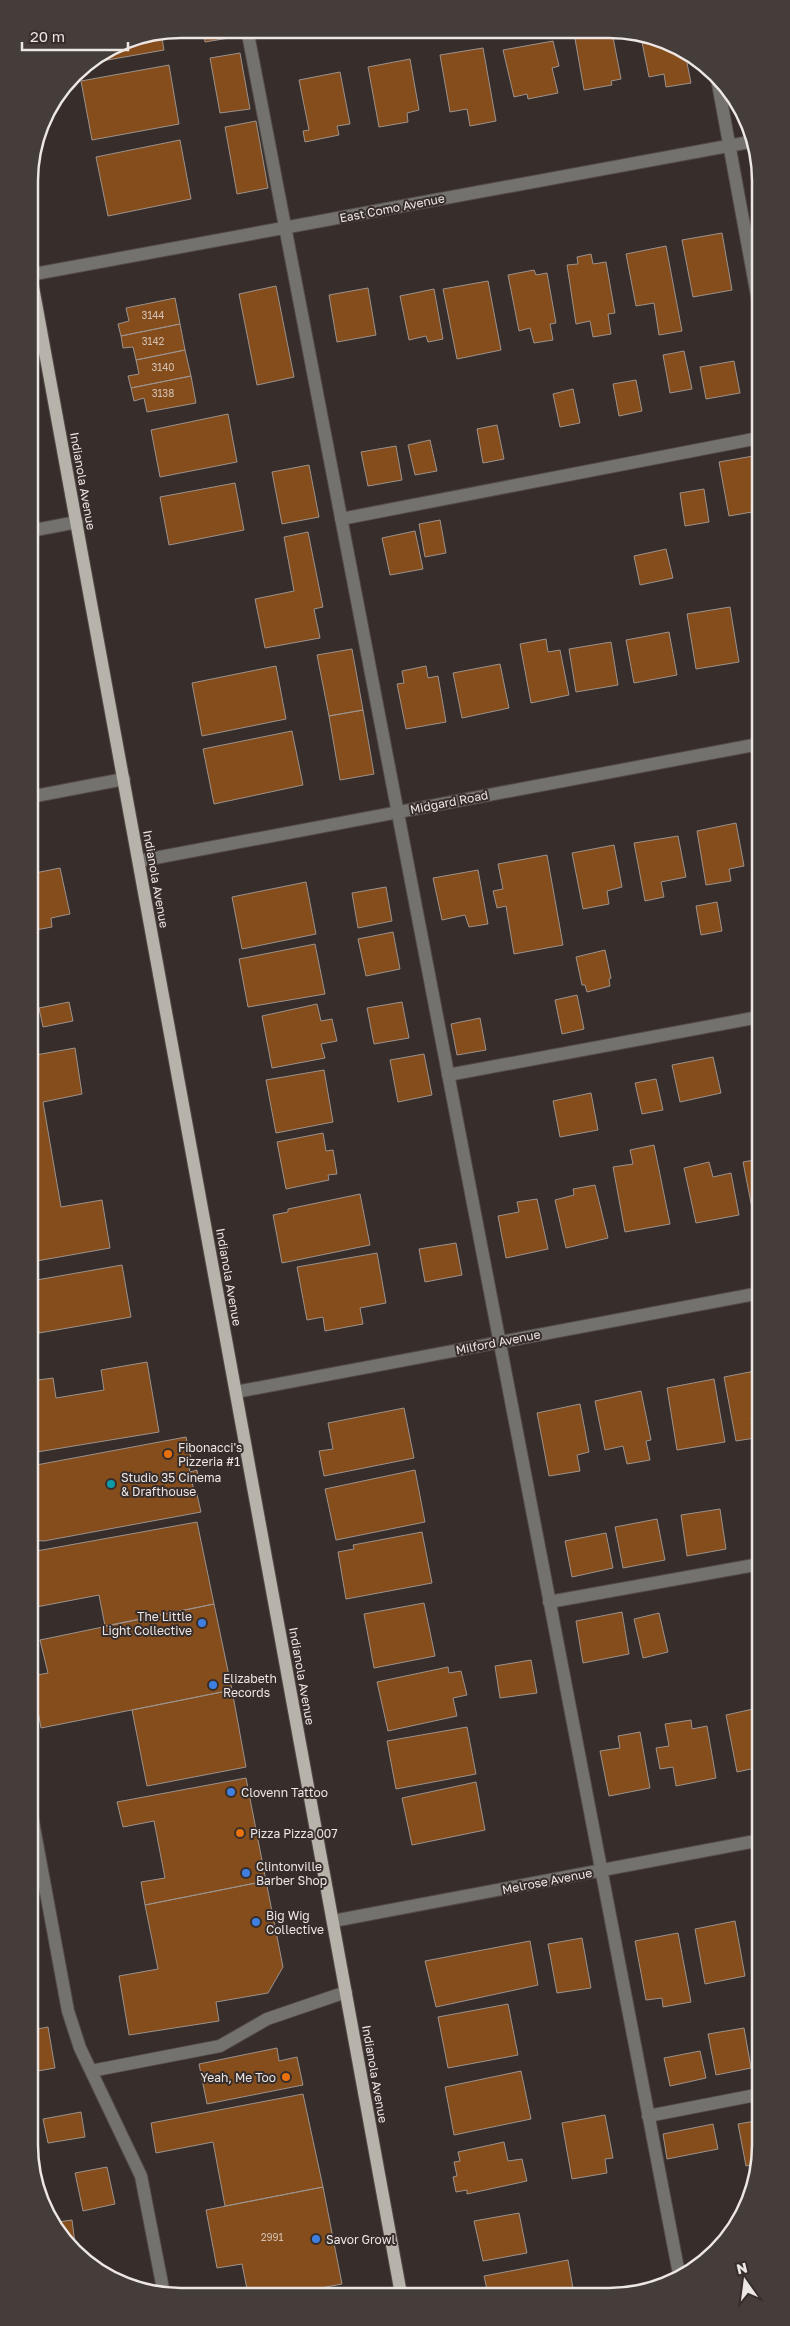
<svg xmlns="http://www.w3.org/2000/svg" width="790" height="2326" viewBox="0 0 790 2326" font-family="'Golos Text',sans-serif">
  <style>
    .building { fill: #854c1c; stroke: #9c928c }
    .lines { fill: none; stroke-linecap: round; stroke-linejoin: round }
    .minor-casing { stroke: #544b49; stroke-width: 14 }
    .major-casing { stroke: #544b49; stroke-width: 14 }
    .minor { stroke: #74726e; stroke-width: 12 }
    .major { stroke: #b7b3aa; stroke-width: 12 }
    .food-dot { fill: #e8710a; stroke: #372e2b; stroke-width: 2 }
    .culture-dot { fill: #0f9aa8; stroke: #372e2b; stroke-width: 2 }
    .shop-dot { fill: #3f7fe0; stroke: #372e2b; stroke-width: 2 }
    .labels { text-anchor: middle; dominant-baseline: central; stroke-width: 4; stroke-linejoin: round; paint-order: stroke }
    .number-label { font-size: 10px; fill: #d2c0b2 }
    .street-label { font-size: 12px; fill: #ece6e4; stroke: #372e2b }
    .poi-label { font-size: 12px; fill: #ece6e4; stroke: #372e2b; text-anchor: start }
    .rim { fill: none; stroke: #ece6e4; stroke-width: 2.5 }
  </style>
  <rect width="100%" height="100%" fill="#372e2b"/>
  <path class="building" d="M203,29h31l1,8 -30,5z
    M582,31l30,1 9,47 -10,2 1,4 -28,5 -10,-57z
    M640,32l45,17 7,5 1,8 -6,1 4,20 -25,4 -2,-13 -15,3z
    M161,33l3,17 -79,14 38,-24z
    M553,41l6,25 -7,2 6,25 -30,6 -1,-5 -13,3 -11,-47z
    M483,48l13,73 -26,5 -3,-17 -17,3 -10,-57z
    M240,53l10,56 -30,4 -10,-55z
    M410,59l9,51 -12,3 1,9 -29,5 -11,-60z
    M169,65l10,59 -87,16 -11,-59z
    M340,72l10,52 -13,2 2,9 -34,7 -2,-11 6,-1 -10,-50z
    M256,121l12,67 -31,6 -12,-67z
    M180,140l11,59 -83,17 -12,-59z
    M722,233l10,57 -39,7 -11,-57z
    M666,246l16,85 -23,4 -5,-32 -18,3 -10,-52z
    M591,254l2,10 13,-2 9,51 -7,1 3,20 -18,3 -3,-16 -14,3 -9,-59 11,-1 -1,-7z
    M534,270l2,5 11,-2 9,50 -6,1 3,16 -19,3 -4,-15 -11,3 -11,-56z
    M488,281l13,69 -44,9 -14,-70z
    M276,286l18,91 -37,8 -18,-91z
    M368,288l8,47 -39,7 -8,-47z
    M434,289l9,50 -15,3 -2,-6 -17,4 -9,-44z
    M175,298l5,26 -59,12 -3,-12 11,-3 -3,-13z
    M180,324l5,26 -49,10 -3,-13 -10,1 -2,-12z
    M185,350l6,26 -60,12 -3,-12 11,-2 -3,-14z
    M684,351l8,38 -22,4 -7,-38z
    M734,361l6,32 -34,6 -6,-32z
    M191,376l5,27 -49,9 -3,-14 -10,3 -3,-13z
    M636,380l6,31 -23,5 -6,-32z
    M573,389l7,34 -20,4 -7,-33z
    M228,414l9,48 -77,15 -9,-47z
    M497,425l7,34 -21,4 -6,-34z
    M430,440l7,31 -22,4 -7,-30z
    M396,446l6,34 -34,6 -7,-34z
    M759,455v40h-4l3,16 -29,5 -10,-54z
    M309,465l10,52 -37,7 -10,-52z
    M235,483l9,47 -75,15 -9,-48z
    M704,489l5,33 -24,4 -5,-33z
    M440,520l6,33 -21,4 -6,-33z
    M415,531l8,38 -33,6 -8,-37z
    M308,532l15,75 -9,2 6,29 -55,10 -10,-49 39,-8 -10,-54z
    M666,549l7,29 -33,7 -6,-29z
    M754,585h5v29z
    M730,607l9,55 -43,7 -9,-55z
    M669,632l8,43 -43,8 -8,-43z
    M546,639l2,13 12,-2 9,45 -38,8 -11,-59z
    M611,642l7,43 -42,7 -7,-43z
    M352,649l11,61 -34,6 -12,-61z
    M500,664l9,44 -47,10 -9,-45z
    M276,666l10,53 -84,17 -10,-53z
    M426,666l2,12 10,-2 8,46 -40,7 -9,-45 7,-1 -2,-12z
    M30,669l6,40 -6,1z
    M363,710l11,64 -34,6 -11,-64z
    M292,731l11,54 -89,19 -11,-55z
    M736,823l8,43 -15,3 2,12 -25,4 -9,-54z
    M678,836l8,41 -25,5 3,15 -19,4 -11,-58z
    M614,845l8,42 -15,4 2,13 -26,5 -11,-56z
    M754,845h5v25z
    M547,855l16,90 -49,9 -8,-48 -9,2 -4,-17 10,-2 -5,-25z
    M60,868l10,46 -19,4 1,9 -22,4v-57z
    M478,870l10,54 -19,3 -4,-12 -23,5 -9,-42z
    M306,882l10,52 -74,15 -10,-52z
    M386,887l6,34 -34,7 -6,-35z
    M717,902l5,29 -21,4 -5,-29z
    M393,932l7,37 -34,7 -8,-37z
    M315,944l10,50 -77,13 -9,-48z
    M605,950l6,28 -2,1 1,7 -23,6 -2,-7h-3l-6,-28z
    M577,995l7,34 -22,5 -7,-34z
    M69,1002l4,19 -30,6 -4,-19z
    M402,1002l7,36 -35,6 -7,-36z
    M317,1004l4,17 11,-2 5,22 -16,3 4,14 -53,10 -10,-52z
    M480,1018l6,32 -29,5 -6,-31z
    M75,1048l7,46 -39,8 18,105 41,-7 8,48 -79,14 -1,-206z
    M424,1054l8,41 -34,7 -8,-42z
    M713,1057l8,36 -41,9 -8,-37z
    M324,1070l9,52 -57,11 -10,-53z
    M656,1079l7,31 -21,4 -7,-31z
    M591,1093l7,37 -38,7 -7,-36z
    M323,1133l3,18 7,-1 4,24 -9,1 1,5 -43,9 -9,-47z
    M654,1145l16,79 -45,8 -12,-65 20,-3 -3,-14z
    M760,1159v52l-7,2 -10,-51z
    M709,1162l4,15 18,-4 8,42 -43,8 -12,-55z
    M595,1185l13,53 -42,10 -11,-48 19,-5 -1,-6z
    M360,1194l10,51 -88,18 -9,-48 15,-3v-3z
    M537,1199l11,50 -42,9 -8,-42 21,-4 -2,-10z
    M456,1243l6,32 -37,7 -6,-33z
    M377,1253l9,50 -26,5 3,16 -38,7 -2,-14 -16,3 -10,-53z
    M122,1265l9,52 -92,16 -8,-52z
    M147,1362l12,70 -128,21v-72l22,-3 3,20 48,-8 -3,-20z
    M760,1370v46l-9,2 4,20 -19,3 -12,-64z
    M714,1379l11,63 -48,8 -10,-62z
    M641,1391l10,49 -5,1 4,19 -23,4 -4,-18 -18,4 -10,-49z
    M580,1404l9,48 -12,3 3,16 -31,5 -12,-63z
    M404,1408l10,50 -90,18 -5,-25 14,-2 -5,-26z
    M186,1437l5,21 -4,1 3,13 7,-2 1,6 -7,1 3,14 2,-1 5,22 -157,29 -13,-1v-74z
    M415,1470l10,52 -89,18 -11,-51z
    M720,1509l6,40 -39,7 -6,-41z
    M657,1519l8,41 -42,8 -8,-41z
    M197,1522l17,82 -109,22 -6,-31 -68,13v-56z
    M422,1532l10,51 -86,16 -8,-47 16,-3 -1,-4z
    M606,1533l7,35 -41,9 -7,-36z
    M424,1603l11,53 -61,12 -10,-54z
    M214,1604l18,86 -191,38 -9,-52 16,-3 -8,-33z
    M622,1612l7,42 -46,9 -7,-42z
    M659,1613l9,39 -25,6 -9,-39z
    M531,1660l6,33 -37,5 -5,-32z
    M448,1667l1,6 12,-2 6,24 -14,3 4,18 -69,15 -11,-49z
    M232,1690l14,77 -99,19 -15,-76z
    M753,1709l2,11 5,-1v48l-23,5 -11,-57z
    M691,1720l1,9 15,-3 9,52 -40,8 -3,-19 -13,2 -4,-21 13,-2 -4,-22z
    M467,1727l9,47 -80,15 -9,-48z
    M640,1732l10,56 -41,8 -9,-45 20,-3 -2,-12z
    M246,1778l20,103 -121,24 -4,-23 24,-4 -11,-57 -31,6 -6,-25z
    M476,1782l9,48 -73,15 -10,-47z
    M266,1881l17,86 -15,26 -52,9 3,19 -90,14 -10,-59 39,-7 -13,-64z
    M735,1921l10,55 -40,8 -10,-55z
    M31,1923l4,19 -4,1z
    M678,1933l13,69 -28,5 -1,-9 -16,2 -11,-59z
    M582,1938l9,50 -34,5 -9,-49z
    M530,1941l8,44 -102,22 -11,-46z
    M508,2004l10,51 -70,13 -10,-51z
    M48,2027l7,41 -23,4v-42z
    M744,2028l7,40 -35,7 -8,-41z
    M277,2048l2,13 18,-4 6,28 -96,19 -8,-40z
    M700,2051l6,27 -36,8 -6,-28z
    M521,2071l10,48 -77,16 -9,-48z
    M303,2094l20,93 -98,19 -12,-64 -57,11 -5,-30z
    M81,2112l4,25 -37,6 -5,-24z
    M605,2115l8,43 -8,1 2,14 -35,6 -10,-56z
    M761,2120l-2,43 -13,3 -8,-42z
    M713,2124l5,25 -51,10 -4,-25z
    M504,2142l4,19 14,-2 5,22 -60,13v-4l-11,2 -3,-15 4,-1 -3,-14 6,-1 -2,-9z
    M107,2167l8,37 -32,7 -8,-38z
    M323,2187l19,97 -54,10h-40l-6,-30 -25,4 -11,-58z
    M519,2213l8,40 -44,8 -9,-40z
    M72,2220l4,32h-3l-22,-29z
    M568,2260l6,34h-86l-4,-18z
    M137,2280l2,10 -21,-7z"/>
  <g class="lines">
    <g class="minor-casing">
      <path id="minor" d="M247,29l433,2250
        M716,73l42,228
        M29,275l726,-134
        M341,519l418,-81
        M30,531l47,-9
        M30,797l94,-18
        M139,861l620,-117
        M448,1075l311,-58
        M236,1392l524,-99
        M549,1602l211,-38
        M31,1811l37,200 12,37 61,128 23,118
        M333,1921l428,-81
        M91,2071l129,-25 47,-27 79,-27
        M648,2116l113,-22"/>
    </g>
    <g class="major-casing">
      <path id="major" d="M29,265l372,2029"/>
    </g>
    <use href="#minor" class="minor"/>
    <use href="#major" class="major"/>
  </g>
  <g class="food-dot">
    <circle cx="168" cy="1454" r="5"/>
    <circle cx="240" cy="1833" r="5"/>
    <circle cx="286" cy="2077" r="5"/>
  </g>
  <circle class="culture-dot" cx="111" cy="1484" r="5"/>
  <g class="shop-dot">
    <circle cx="202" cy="1623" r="5"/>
    <circle cx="213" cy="1685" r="5"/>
    <circle cx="231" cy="1792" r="5"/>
    <circle cx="246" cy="1873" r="5"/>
    <circle cx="256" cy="1922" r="5"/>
    <circle cx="316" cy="2239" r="5"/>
  </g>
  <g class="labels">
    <g class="number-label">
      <text x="153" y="315">3144</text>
      <text x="153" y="341">3142</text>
      <text x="163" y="367">3140</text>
      <text x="163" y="393">3138</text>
      <text x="272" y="2237">2991</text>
    </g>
    <g class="street-label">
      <text transform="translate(392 208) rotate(-11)">East Como Avenue</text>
      <text transform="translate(83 481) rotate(80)">Indianola Avenue</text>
      <text transform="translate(449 802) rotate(-11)">Midgard Road</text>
      <text transform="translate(156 879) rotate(80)">Indianola Avenue</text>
      <text transform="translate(229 1277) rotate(80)">Indianola Avenue</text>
      <text transform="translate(498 1342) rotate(-11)">Milford Avenue</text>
      <text transform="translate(302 1676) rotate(80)">Indianola Avenue</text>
      <text transform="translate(547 1881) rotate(-11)">Melrose Avenue</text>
      <text transform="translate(375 2074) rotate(80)">Indianola Avenue</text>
    </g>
    <g class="poi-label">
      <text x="178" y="1447">Fibonacci's<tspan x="178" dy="14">Pizzeria #1</tspan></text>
      <text x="121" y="1477">Studio 35 Cinema<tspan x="121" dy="14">&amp; Drafthouse</tspan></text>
      <text x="192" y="1616" text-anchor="end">The Little<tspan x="192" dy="14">Light Collective</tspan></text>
      <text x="223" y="1678">Elizabeth<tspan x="223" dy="14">Records</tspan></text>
      <text x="241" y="1792">Clovenn Tattoo</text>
      <text x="250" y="1833">Pizza Pizza 007</text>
      <text x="256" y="1866">Clintonville<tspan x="256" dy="14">Barber Shop</tspan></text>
      <text x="266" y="1915">Big Wig<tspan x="266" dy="14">Collective</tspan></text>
      <text x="276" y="2077" text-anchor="end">Yeah, Me Too</text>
      <text x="326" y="2239">Savor Growl</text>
    </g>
  </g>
  <path d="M0 0H790V2326H0ZM181 38H609A143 143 0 0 1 752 181V2145A143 143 0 0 1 609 2288H181A143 143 0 0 1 38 2145V181A143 143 0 0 1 181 38Z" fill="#453d3a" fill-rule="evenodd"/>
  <path class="rim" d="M181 38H609A143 143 0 0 1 752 181V2145A143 143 0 0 1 609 2288H181A143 143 0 0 1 38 2145V181A143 143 0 0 1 181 38Z"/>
  <g transform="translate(745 2281) rotate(346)" stroke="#372e2b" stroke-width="4" paint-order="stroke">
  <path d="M0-4L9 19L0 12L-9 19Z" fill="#ece6e4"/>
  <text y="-8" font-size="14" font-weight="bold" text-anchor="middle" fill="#ece6e4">N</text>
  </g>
  <path d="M22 42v8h106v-8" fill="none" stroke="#ece6e4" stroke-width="2.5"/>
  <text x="30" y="42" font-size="15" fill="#ece6e4" stroke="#372e2b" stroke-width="4" paint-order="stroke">20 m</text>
</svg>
